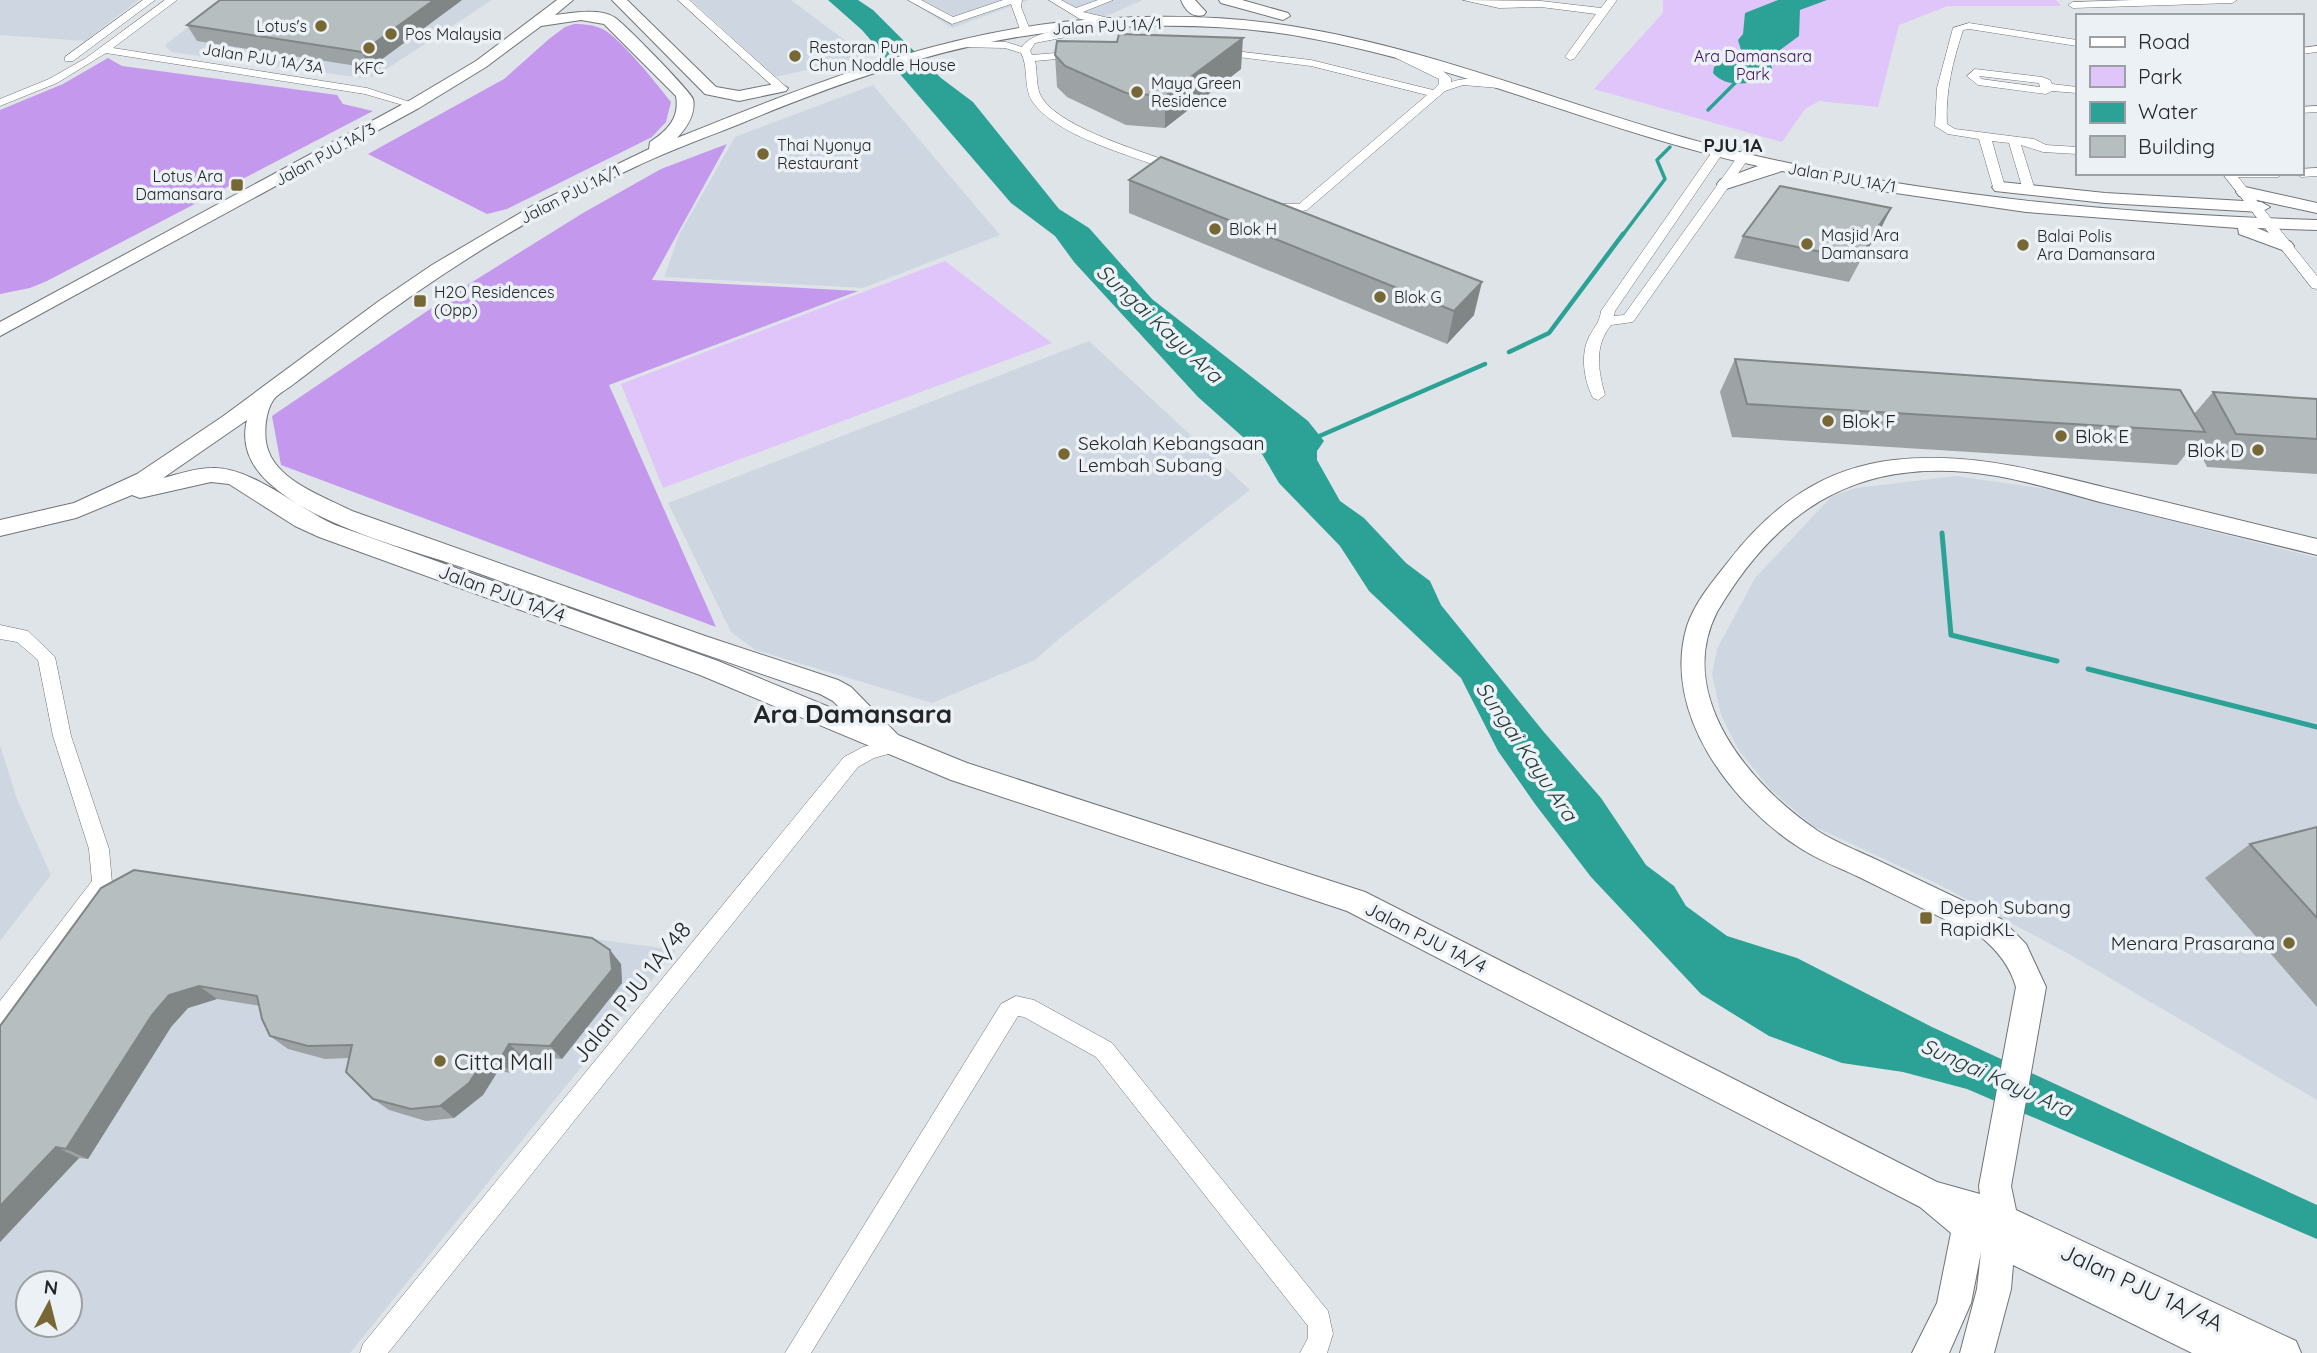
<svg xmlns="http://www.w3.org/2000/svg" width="2317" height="1353" viewBox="0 0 2317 1353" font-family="Quicksand,sans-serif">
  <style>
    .built { fill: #ced7e1; fill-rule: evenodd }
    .green { fill: #dfc5f9 }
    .forest { fill: #c498ed }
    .water { fill: #2ca296 }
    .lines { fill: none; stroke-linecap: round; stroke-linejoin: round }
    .stream-far2 { stroke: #2ca296; stroke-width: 3.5 }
    .stream-far1 { stroke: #2ca296; stroke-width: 4.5 }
    .stream { stroke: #2ca296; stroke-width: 5 }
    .street-casing { stroke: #707478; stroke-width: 1 }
    .secondary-casing { stroke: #707478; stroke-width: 2 }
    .street { fill: #fff; fill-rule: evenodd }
    .secondary { fill: #fff; fill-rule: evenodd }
    .wall { fill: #9da3a5 }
    .shaded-wall { fill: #808586 }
    .building { fill: #b7bec0; stroke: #808586; stroke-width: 2 }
    .poi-dot { fill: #766734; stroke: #ecf1f6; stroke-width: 2.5 }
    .labels { text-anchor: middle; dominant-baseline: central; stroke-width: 7; stroke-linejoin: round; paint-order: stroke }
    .far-poi-label { font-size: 16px; fill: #232526; stroke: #ecf1f6; text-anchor: start }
    .far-street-label { font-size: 16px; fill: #232526; stroke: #ecf1f6 }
    .far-park-label { font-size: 16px; fill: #3f125d; stroke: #ecf1f6 }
    .far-quarter-label { font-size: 19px; font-weight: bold; fill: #232526; stroke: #ecf1f6 }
    .poi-label { font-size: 19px; fill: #232526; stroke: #ecf1f6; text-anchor: start }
    .street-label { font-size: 19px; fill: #232526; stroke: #ecf1f6 }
    .water-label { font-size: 21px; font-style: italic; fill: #1f3835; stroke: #ecf1f6 }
    .near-street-label { font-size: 23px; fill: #232526; stroke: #ecf1f6 }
    .near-poi-label { font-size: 23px; fill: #232526; stroke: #ecf1f6; text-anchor: start }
    .district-label { font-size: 26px; font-weight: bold; fill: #232526; stroke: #ecf1f6 }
  </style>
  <rect width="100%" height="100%" fill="#dfe4e8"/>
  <path class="built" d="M0,0h139l-54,41 -85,-6z
    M223,0h269l-116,76 -14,2 -191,-26 -6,-7z
    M691,0h100l75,56 -90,21z
    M908,0h121l-77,28z
    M1047,0h96l-39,17h-20z
    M873,85l127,150 -137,53 -199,-11 15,-42 56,-98z
    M1089,341l161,149 -190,148 -25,22 -103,43 -177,-53 -24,-18 -63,-129z
    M1956,476l91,13 270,69v542l-248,-146 -131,-70 -125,-58 -43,-37 -32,-40 -17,-34 -9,-41 5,-25 38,-71 77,-82 24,-8z
    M0,745l17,54 34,76 -51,66z
    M132,876l544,74 -326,403h-350v-297zM28,1283h42v42h-42z"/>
  <path class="green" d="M1663,0h393l5,6h-113l-49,19 -21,82 -59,-6 -14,8 -23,33 -188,-53 69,-76z
    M945,261l107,82 -389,145 -42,-104z"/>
  <path class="forest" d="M574,24c11,0 23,1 32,7 19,13 51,53 65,71l-5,20 -14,15 -145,72 -20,5 -119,-60 136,-75 45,-40 16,-12z
    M108,58l14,8 215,29 6,9 30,7 -326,170 -17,7 -30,6v-184l63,-26z
    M727,144l-75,136 206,11 -249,94 107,242 -435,-162 -9,-49 176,-119 135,-84 78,-44z"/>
  <path class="water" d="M828,0h30l15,10 68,68 32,24 86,107 30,19 63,71 156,122 16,20 -7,10v9l23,41 24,17 42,45 24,18 11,24 102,126 58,67 45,67 28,21 12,20 41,30 70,22 135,69 385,178v34l-350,-150 -64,-17 -61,-9 -73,-27 -68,-42 -110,-117 -56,-73 -37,-53 -37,-73 -92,-87 -29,-45 -61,-63 -17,-29 -64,-57 -124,-135 -19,-26 -44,-33 -149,-173z
    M1778,0h49l-27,10 -1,26 -30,22 3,10 -7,11c-18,5 -39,9 -52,-6l1,-6 27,-17 -3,-10 5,-6 2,-21z"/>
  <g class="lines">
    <path class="stream-far2" d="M1708,110l29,-29
      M1622,236l43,-57 -8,-19 13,-13"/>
    <path class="stream-far1" d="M1509,352l40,-19 74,-99
      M1315,438l170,-74"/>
    <path class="stream" d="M1942,533l9,102 106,26
      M2088,669l229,58"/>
    <g class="street-casing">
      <path id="street" d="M143,0h12l-82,61h-8v-4z
        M165,0h12l-64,48 254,40 52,17 -6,3 -48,-14 -259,-41 -49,30 -57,23v-7l49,-20 37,-21z
        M678,0h11l96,86v4h-8z
        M908,0h13l32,17 50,-17h19l-1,7 9,23 -9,2 -10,-28 -59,20z
        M1049,0h12l15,8 22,-8h15l-30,12 30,7v4l15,-2 5,3 -98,19 -5,8 2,4 47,-4 5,3 -5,3 -44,4c3,12 0,26 7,37 20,31 105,55 140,68v6h-8c-40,-16 -118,-35 -142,-71 -9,-15 -3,-33 -11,-48l-16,-5 -45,-1 -5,-3 5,-3 46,1 16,5c12,-19 63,-20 85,-23l-27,-5z
        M1463,0l78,1 60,7 6,-8h10l-43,59 -4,1 -5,-3 31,-43 -55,-7 -42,1z
        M2134,0h103l-5,3 -159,5 -5,-3 5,-3z
        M1969,23l108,17v6l-108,-17 -6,1c-10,31 -18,62 -16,94l8,5 79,10 12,6 31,2v7l-34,-2 -22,-7 14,45 -2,3 -10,-3 -14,-47 -17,-2 13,46 -6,4 -6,-4 -14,-48 -31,-5 -13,-8 2,-38 16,-60z
        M2317,46v6l-16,2v-6z
        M1218,49l93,11 122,30 6,-6v-5l-43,-21 -1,-2 5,-3 43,18 8,7v4c14,-5 41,-5 54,3l-6,3 -36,-3 -18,6 -138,119c-13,3 -26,3 -39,0v-6h31l128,-109 -116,-29 -97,-12 -1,-2z
        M1975,69l67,8 8,3 2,4 25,3v6l-25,-2 -6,3 -68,-9 -11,-9zM1979,76l60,7 1,4 -59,-8z
        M2317,106v6l-16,1v-6z
        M1725,137l6,4 -116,170 -1,5 10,-1 122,-170 10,3 -123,174 -22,3c-17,21 -13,45 -6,70l-7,5 -5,-2c-9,-18 -13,-43 -4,-61 5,-10 11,-15 12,-26l120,-172z
        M2317,168v8l-16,1 -6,-4h6v-4z
        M2222,173h62l-6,4h-40l79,99v13l-5,-1z
        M0,625l28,6 27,26 16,79 38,113 3,34 -105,142 -7,3v-27l92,-120 -3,-32 -36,-113 -15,-76 -21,-18 -17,-3z
        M893,739l6,2 3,5 -3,5 -25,7 -16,9 -470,586h-28l3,-9 481,-587 19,-10z
        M1016,996l18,4 78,43 216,268 5,23 -6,19h-27l8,-15v-12l-212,-269 -72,-40 -6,-1 -207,337h-26l216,-349z"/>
    </g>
    <g class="secondary-casing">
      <path id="secondary" d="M557,0h16l-18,15c17,-2 43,-7 59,2 9,5 77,75 79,82 3,15 -6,28 -16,39 142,-57 283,-114 438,-120 64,-3 130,-1 193,11 147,26 286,88 431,123 190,45 384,62 578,68v10l-60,-2 34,14 3,4 -3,4 -6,1 -46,-17 -1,-6 -212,-16 -144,-21 -100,-20 -56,18 -6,-1 -3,-4 3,-4 38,-14c-152,-33 -296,-100 -449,-128 -63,-12 -129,-14 -193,-11 -131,4 -254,46 -374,96 -35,14 -71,27 -105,43 -102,47 -197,106 -286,174 -19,14 -37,29 -56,43 -6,5 -16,10 -21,16 -9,12 -11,37 -6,51 11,32 57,47 84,61l353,125 133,44 13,7 47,48 69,28 398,129 572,290 43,12 -1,-8 37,-199c-6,-21 -18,-36 -35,-50 -41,-20 -82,-40 -122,-60 -19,-9 -41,-17 -59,-29 -69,-44 -139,-136 -113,-222 8,-24 26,-45 41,-64 43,-56 95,-94 166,-102 77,-9 148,12 222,30 67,16 134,33 201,49v16c-72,-18 -145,-35 -217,-53 -34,-9 -69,-20 -103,-26 -129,-22 -215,25 -280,136 -43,85 34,174 101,219 17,11 38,19 57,28 42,20 84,40 126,60l25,25 20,43 -35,199 5,24 280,131 5,12h-109l-179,-88 -2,24 -17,64h-34l17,-64 4,-37 -10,51 -22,50h-37l25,-50 14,-70 -31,-26 -573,-296 -396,-131 -251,-105 -381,-138 -24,-11 -66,-42 -18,-2 -71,16 -8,-3 -56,23 -76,18v-16l74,-17 63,-29 85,-57 157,-116 53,-36 107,-63 110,-53 1,-7c17,-11 30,-24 26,-46l-72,-72 -23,-4 -40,6 -55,41 -67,41 -419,228v-14l407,-220 69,-41zM247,420c-6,24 3,45 21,62 48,44 132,64 193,85 119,43 239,86 359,127l13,7 13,13 -128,-53 -383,-136c-36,-16 -85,-59 -123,-57 -16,0 -33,6 -49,10z
        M612,0h15l89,87 23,4 41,-8 8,5 -2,3 -47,10 -34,-7z
        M1181,0h14l11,12 -2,3c-12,3 -19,-5 -23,-15z
        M1219,0h23l46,13 2,3 -7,4 -62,-17z
        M2001,182l104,11 156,9 9,5 -9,5 -156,-9 -110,-12 -3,-4z
        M2245,187l72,16v10l-78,-17 -3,-4z"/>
    </g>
    <use href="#street" class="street"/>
    <use href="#secondary" class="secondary"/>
  </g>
  <path class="wall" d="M220,0h242l-92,68 -173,-27 -10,-16z
    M1055,55l186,14 -76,59 -39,-3 -59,-28 -10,-10z
    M1129,180l345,135 -27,29 -318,-131z
    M1891,208l-11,22 -17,26 -14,26 -115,-24 9,-22z
    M1735,359l459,55 19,-22 104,7v75l-110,-7 -12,-24 -18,22 -445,-28 -12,-45z
    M2317,827v180l-112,-129 45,-34z
    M101,888l520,76 1,19 -60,76 -40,-3 -10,17 -14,-2 -15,24 -29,23 -28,3 -37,-11 -16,-11 -24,-41 -24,1 -37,-10 -18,-13 -10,-30 -43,-7 -29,9 -17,19 -83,132 -9,-1 -79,84v-216z"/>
  <path class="shaded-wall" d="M434,0h28l-92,68 -8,-16z
    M1243,38l-2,31 -76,59v-32z
    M1891,208l-11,22 -19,29 11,-23z
    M1482,282l-8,33 -27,29 7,-33z
    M610,950l11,14 1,19 -60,76 -12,-13z
    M199,986l18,13 -29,9 -17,19 -83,132 -22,-10 86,-134 17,-20z
    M509,1044l13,12 -10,17 -13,-12z
    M485,1059l13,12 -15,24 -29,23 -14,-12z
    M56,1147l23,11 -79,84v-36z"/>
  <path class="building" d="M220,0h214l-72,52 -175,-27z
    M1119,34l124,4 -78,58 -39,-3 -61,-27 -10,-11 2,-14 60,1z
    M1161,157l321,125 -28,29 -325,-131z
    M1780,186l111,22 -19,28 -11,24 -118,-24z
    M1735,359l445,31 25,42 -458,-28z
    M2213,392l104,7v40l-81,-5z
    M2317,827v91l-67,-74z
    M134,870l458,68 18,12 2,20 -62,76 -41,-2 -10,17 -14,-2 -16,24 -29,23 -29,3 -38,-10 -27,-27 6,-27 -44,1 -38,-10 -8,-17 -5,-23 -58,-10 -30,9 -17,20 -86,134 -10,-2 -56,59v-180l101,-138z"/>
  <g class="poi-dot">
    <circle cx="321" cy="26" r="7"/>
    <circle cx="391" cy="34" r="7"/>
    <circle cx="369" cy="48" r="7"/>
    <circle cx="795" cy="56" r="7"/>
    <circle cx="1137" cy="92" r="7"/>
    <circle cx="763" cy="154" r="7"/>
    <rect x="230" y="178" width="14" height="14" rx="3.5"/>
    <circle cx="1215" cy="229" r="7"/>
    <circle cx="1807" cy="244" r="7"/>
    <circle cx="2023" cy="245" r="7"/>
    <circle cx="1380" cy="297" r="7"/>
    <rect x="413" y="294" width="14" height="14" rx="3.5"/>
    <circle cx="1828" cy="421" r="7"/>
    <circle cx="2061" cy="436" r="7"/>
    <circle cx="2258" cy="450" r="7"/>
    <circle cx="1064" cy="454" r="7"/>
    <rect x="1919" y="911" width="14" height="14" rx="3.5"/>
    <circle cx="2289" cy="943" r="7"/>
    <circle cx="440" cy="1061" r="7"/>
  </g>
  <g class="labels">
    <g class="far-poi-label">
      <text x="307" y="26" text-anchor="end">Lotus's</text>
      <text x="405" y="34">Pos Malaysia</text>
      <text x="809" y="47">Restoran Pun<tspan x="809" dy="18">Chun Noddle House</tspan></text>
      <text x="369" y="68" text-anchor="middle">KFC</text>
      <text x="1151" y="83">Maya Green<tspan x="1151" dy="18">Residence</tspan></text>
      <text x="777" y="145">Thai Nyonya<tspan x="777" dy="18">Restaurant</tspan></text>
      <text x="223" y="176" text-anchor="end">Lotus Ara<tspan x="223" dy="18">Damansara</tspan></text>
      <text x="1229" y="229">Blok H</text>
      <text x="1821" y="235">Masjid Ara<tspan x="1821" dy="18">Damansara</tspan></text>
      <text x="2037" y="236">Balai Polis<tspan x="2037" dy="18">Ara Damansara</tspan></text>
      <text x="434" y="292">H2O Residences<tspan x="434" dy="18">(Opp)</tspan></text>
      <text x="1394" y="297">Blok G</text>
    </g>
    <g class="far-street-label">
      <text transform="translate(1107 26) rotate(-3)">Jalan PJU 1A/1</text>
      <text transform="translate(263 58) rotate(9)">Jalan PJU 1A/3A</text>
      <text transform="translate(325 154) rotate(-29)">Jalan PJU 1A/3</text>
      <text transform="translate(1842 177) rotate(10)">Jalan PJU 1A/1</text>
      <text transform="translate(570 194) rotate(-27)">Jalan PJU 1A/1</text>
    </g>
    <g class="far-park-label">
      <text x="1753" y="56">Ara Damansara<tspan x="1753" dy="18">Park</tspan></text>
    </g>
    <g class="far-quarter-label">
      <text x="1733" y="145">PJU 1A</text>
    </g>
    <g class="poi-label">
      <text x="1842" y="421">Blok F</text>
      <text x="2075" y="436">Blok E</text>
      <text x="1078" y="443">Sekolah Kebangsaan<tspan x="1078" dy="22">Lembah Subang</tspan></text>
      <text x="2244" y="450" text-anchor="end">Blok D</text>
      <text x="1940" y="907">Depoh Subang<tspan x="1940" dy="22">RapidKL</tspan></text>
      <text x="2275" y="943" text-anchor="end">Menara Prasarana</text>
    </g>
    <g class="street-label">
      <text transform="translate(502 593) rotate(20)">Jalan PJU 1A/4</text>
      <text transform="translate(1426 937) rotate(27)">Jalan PJU 1A/4</text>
    </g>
    <g class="water-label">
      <text transform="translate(1160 323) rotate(43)">Sungai Kayu Ara</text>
      <text transform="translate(1527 751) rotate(56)">Sungai Kayu Ara</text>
      <text transform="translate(1997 1077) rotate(24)">Sungai Kayu Ara</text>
    </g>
    <g class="near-street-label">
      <text transform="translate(631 992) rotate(-51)">Jalan PJU 1A/48</text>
      <text transform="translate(2142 1287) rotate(25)">Jalan PJU 1A/4A</text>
    </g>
    <g class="near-poi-label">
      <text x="454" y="1061">Citta Mall</text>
    </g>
    <g class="district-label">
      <text x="853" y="713">Ara Damansara</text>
    </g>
  </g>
  <rect x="2076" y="14" width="228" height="161" fill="#ecf1f6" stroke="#9c9fa3" stroke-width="2"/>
  <rect x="2090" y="37" width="35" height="10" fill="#ffffff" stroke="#9c9fa3" stroke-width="2"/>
  <text x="2138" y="49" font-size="21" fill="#232526">Road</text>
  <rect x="2090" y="66" width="35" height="21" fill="#dfc5f9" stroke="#9c9fa3" stroke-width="2"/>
  <text x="2138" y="84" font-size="21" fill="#232526">Park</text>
  <rect x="2090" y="102" width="35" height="21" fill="#2ca296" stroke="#9c9fa3" stroke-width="2"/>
  <text x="2138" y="119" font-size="21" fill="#232526">Water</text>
  <rect x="2090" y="136" width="35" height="21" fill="#b7bec0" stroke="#9c9fa3" stroke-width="2"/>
  <text x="2138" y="154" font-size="21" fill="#232526">Building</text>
  <g transform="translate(49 1304) rotate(7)"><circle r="33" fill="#ecf1f6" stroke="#9c9fa3" stroke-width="2"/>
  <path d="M0-5L12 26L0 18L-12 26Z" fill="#766734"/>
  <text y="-10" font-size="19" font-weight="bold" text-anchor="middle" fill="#232526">N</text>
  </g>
</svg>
